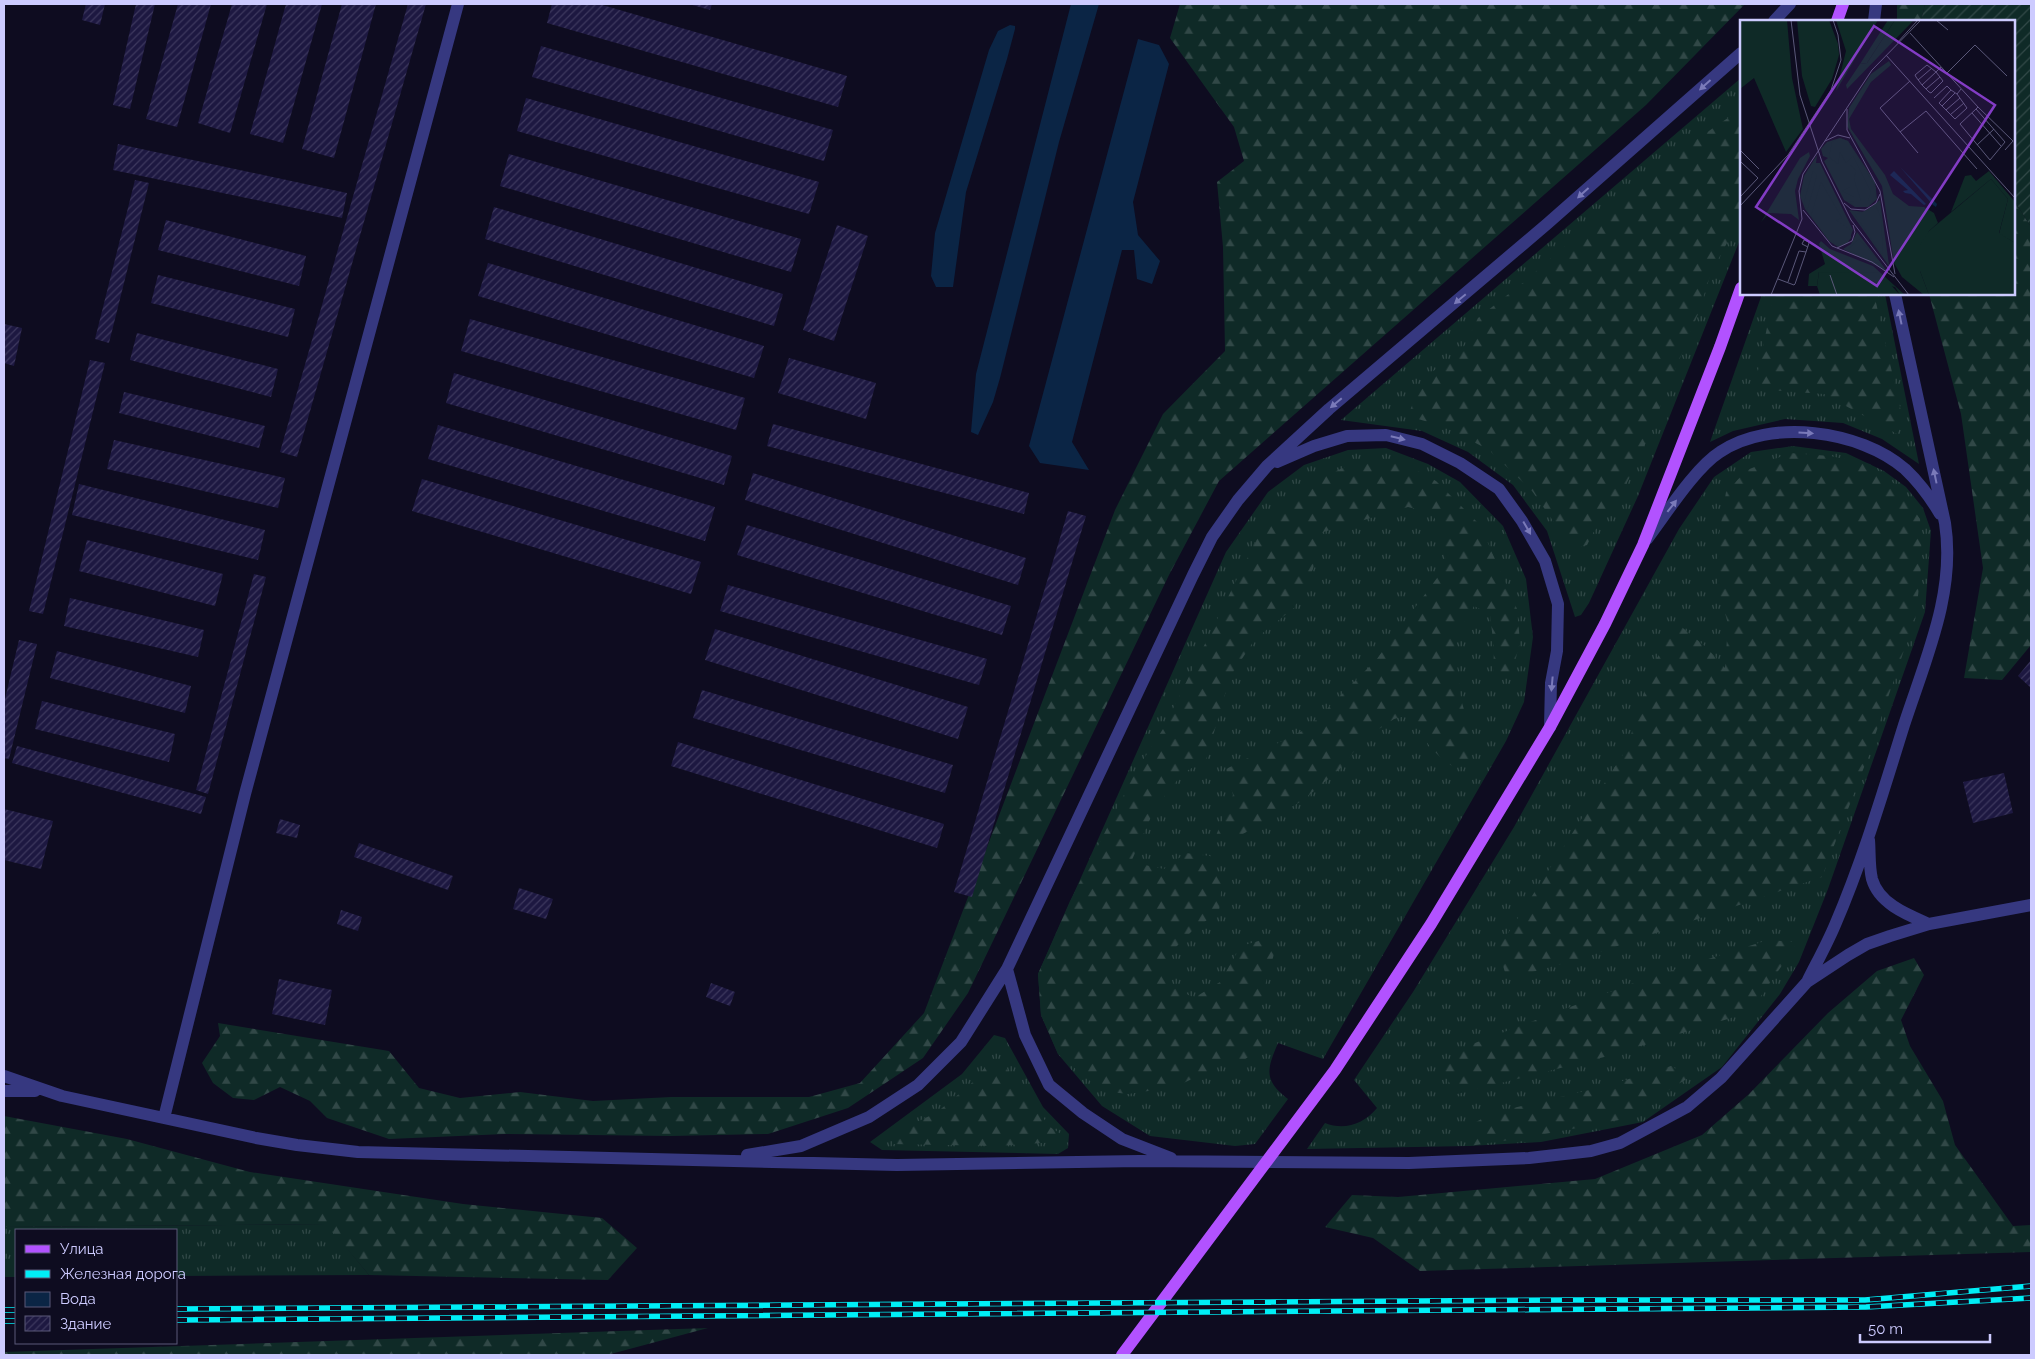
<svg xmlns="http://www.w3.org/2000/svg" width="2035" height="1359" viewBox="0 0 2035 1359" font-family="Raleway,sans-serif">
  <style>
    .grass { fill: url(#grass-tufts) }
    .forest { fill: url(#forest-firs) }
    .garden { fill: url(#garden-furrows) }
    .water { fill: #0b2545 }
    .building { fill: url(#building-hatch) }
    .lines { fill: none; stroke-linecap: round; stroke-linejoin: round }
    .minor { stroke: #363880; stroke-width: 12 }
    .major { stroke: #b252ff; stroke-width: 12 }
    .rail-casing { stroke: #00eef6; stroke-width: 5.5 }
    .rail { stroke: #0e0c20; stroke-width: 4; stroke-dasharray: 11; stroke-linecap: butt }
    .oneway { fill: #7a7ab9 }
    .inset-road { fill: none; stroke: #5a5879; stroke-width: 1 }
    .view { fill: #833cc5; fill-opacity: 0.15; stroke: #833cc5; stroke-width: 2.5 }
    .inset-edge { fill: none; stroke: #cdcbff; stroke-width: 2.5 }
  </style>
  <defs>
    <pattern id="grass-tufts" width="24" height="20" patternUnits="userSpaceOnUse" patternTransform="scale(1.25)"><rect width="24" height="20" fill="#0f2a27"/><path d="M3 7l-1-3M5 7V3M7 7l1-3M15 17l-1-3M17 17v-4M19 17l1-3" fill="none" stroke="#314847"/></pattern>
    <pattern id="forest-firs" width="22" height="20" patternUnits="userSpaceOnUse" patternTransform="scale(1.25)"><rect width="22" height="20" fill="#0f2a27"/><path d="M5 1l3.5 6h-7zM16 11l3.5 6h-7z" fill="#314847"/></pattern>
    <pattern id="garden-furrows" width="10" height="10" patternUnits="userSpaceOnUse" patternTransform="scale(1.25)"><rect width="10" height="10" fill="#0f2a27"/><path d="M-1 1l2-2M0 10L10 0M9 11l2-2" fill="none" stroke="#314847"/></pattern>
    <pattern id="building-hatch" width="6" height="6" patternUnits="userSpaceOnUse" patternTransform="scale(1.25)"><rect width="6" height="6" fill="#1d1841"/><path d="M-1 1l2-2M0 6l6-6M5 7l2-2" fill="none" stroke="#3d385e"/></pattern>
  </defs>
  <rect width="100%" height="100%" fill="#0e0c20"/>
  <path class="grass" d="M1741,78v159l-103,259 -49,107 -8,12 -6,2 -28,-86 -34,-46 -45,-33 -46,-21 -81,-11z
    M1762,294h123l34,170 -37,-25 -39,-16 -58,-4 -52,12 -23,11z
    M1793,446l53,7 38,18 22,16 17,21 8,23 -6,81 -97,277 -29,73 -19,32 -58,73 -79,55 -102,20 -72,4 -162,3 18,-26c19,8 39,1 52,-15l-23,-28 59,-88 101,-165 165,-298 35,-52 37,-25z
    M1386,448l42,16 32,18 43,44 23,53 7,58 -9,65 -18,39 -183,318 -45,-16c-11,26 -15,37 10,56l-33,45 -20,2 -85,-10 -48,-30 -44,-52 -17,-39 -3,-41 188,-422 42,-60 36,-27 44,-15z
    M994,1035l11,3 38,69 26,27 -1,14 -10,6 -176,-4 -12,-8 92,-68z
    M327,1224l42,51 -193,1v-46h-160v47h-12v-50z"/>
  <path class="forest" d="M1180,4h565l-99,101 -427,376 -50,94 -201,418 -45,65 -75,50 -80,26 -97,2 -166,-2 -116,5 -62,-21 -17,-17 -30,-14 -26,13 -21,-2 -20,-15 -11,-20 18,-27 -2,-13 171,28 30,37 41,10 60,-6 73,9 78,-4h138l51,-14 64,-70 191,-503 48,-96 62,-63 -2,-104 -6,-65 27,-21 -10,-34 -64,-89z
    M1897,4h28l-4,17h-24z
    M1741,109v97l-13,35 -17,32 -13,41 -60,147 -19,37 -26,35 -6,12 -14,4 -41,-58 -43,-41 -44,-23 -37,-11 14,-37 40,-28 16,-33 46,-36 51,-45 109,-89z
    M2014,200l17,27v418l-29,35 -38,-2 19,-110 -22,-154 -32,-120h85z
    M1774,294h100l29,126 -6,14 -73,-40 -55,-4 -14,-5z
    M1790,453l40,3 40,8 28,23 22,32 2,38 -6,58 -50,147 -44,115 -243,82 -72,20 -9,-30 129,-201 25,-82 26,-42 29,24 18,20 3,-44 -11,-40 1,-42 8,-50 21,-22z
    M1396,459l40,22 44,44 37,84 3,33 -8,31 -19,2 1,-26 -4,-35 -16,-8 -20,34 7,59 7,25 4,24 -3,17 -14,3c-26,-18 -30,-26 -42,-54l-19,5 -30,20 -25,31 -37,31 -61,34 -26,3 18,-43 -7,-26 82,-41 68,-68 70,-94 -3,-31 -11,-22 -24,-6 -88,26 -7,36 -19,39 -39,31 -25,38 -24,83 -23,13 -28,35 -24,54 33,7 22,-16 24,3 12,26 -3,30 -25,17 -24,24 -2,31 26,14 26,-16 21,-36 28,-8 5,16 -13,45 2,49 -21,13 -14,1 -53,25 -47,7 -26,-3 -44,-37 -17,-39 -3,-41 32,-73 66,-130 27,-42 105,-213 42,-33 48,-22z
    M1768,940l30,2 -48,70 -138,43 -155,39 -16,-24 26,-24 172,-65z
    M1914,958l10,17 -23,45 9,26 33,55 12,44 58,81 18,-1v27l-611,19 -47,-33 -48,-11 27,-32 46,2 197,-18 107,-44 47,-41 79,-81 49,-42z
    M987,1065l18,2 45,60 11,7 -5,8 -58,4 -106,-2 5,-13 39,-18 34,-28z
    M1671,1066l19,11 -71,43 -90,17 -60,9v-20l23,-13 114,-27z
    M4,1116l123,23 123,33 213,32 139,14 35,30 -29,32 -239,-5 -43,-51 -322,3z
    M708,1328l-101,27h-603v-3z"/>
  <path class="garden" d="M1925,4h106v223l-17,-27v-179h-93z"/>
  <path class="water" d="M1071,4h28l-40,138 -59,236 -7,24 -15,33 -7,-3 5,-58z
    M1010,25l5,1v3l-8,30 -41,133 -13,95h-17l-5,-11 4,-43 54,-183 9,-19z
    M1138,39l21,6 10,19 -36,138 5,33 22,26 -8,23 -15,-5 -3,-29h-12l-50,192 17,28 -49,-7 -11,-17z"/>
  <path class="building" d="M86,4h19l-5,21 -18,-5z
    M136,4h19l-25,105 -17,-4z
    M178,4h33l-34,123 -31,-8z
    M232,4h35l-37,129 -32,-10z
    M286,4h36l-39,139 -33,-9z
    M342,4h34l-42,154 -32,-9z
    M408,4h18l-129,453 -17,-5z
    M552,4h47l248,72 -9,31 -291,-84z
    M689,4h23l-2,6z
    M541,46l292,84 -9,31 -292,-84z
    M526,98l293,84 -10,32 -292,-83z
    M118,144l229,49 -5,25 -229,-48z
    M509,154l292,85 -10,33 -291,-86z
    M135,180l14,3 -40,160 -14,-4z
    M494,207l289,87 -9,32 -289,-87z
    M166,220l140,36 -7,30 -141,-36z
    M837,225l31,11 -34,105 -31,-11z
    M488,263l276,83 -10,32 -276,-82z
    M158,275l137,34 -7,28 -137,-34z
    M470,319l275,79 -9,32 -275,-79z
    M4,324l18,4 -8,38 -10,-3z
    M137,333l141,36 -7,28 -141,-37z
    M789,358l87,25 -10,36 -88,-26z
    M90,360l15,3 -62,251 -14,-3z
    M454,373l278,83 -8,29 -278,-82z
    M124,392l141,34 -6,22 -140,-35z
    M773,424l256,69 -5,21 -257,-68z
    M438,425l277,82 -10,34 -277,-82z
    M114,440l171,38 -7,30 -171,-39z
    M753,473l273,85 -8,27 -273,-85z
    M422,479l279,83 -10,32 -279,-83z
    M79,484l186,46 -7,30 -186,-45z
    M1068,511l18,5 -114,381 -18,-5z
    M747,525l264,81 -9,29 -265,-80z
    M87,540l136,34 -8,32 -136,-35z
    M254,574l12,3 -58,217 -12,-4z
    M728,585l259,74 -8,26 -259,-74z
    M70,598l134,32 -6,27 -134,-31z
    M715,629l253,78 -10,32 -253,-79z
    M19,640l18,4 -28,115 -5,-1v-55z
    M57,651l134,35 -6,27 -135,-35z
    M2031,660v28l-13,-12z
    M702,690l251,75 -8,28 -252,-75z
    M42,701l133,33 -6,28 -134,-33z
    M678,742l266,82 -7,24 -266,-82z
    M17,746l189,51 -5,17 -189,-51z
    M2004,773l9,40 -40,10 -10,-41z
    M4,809l49,12 -12,48 -37,-9z
    M280,819l20,6 -3,13 -21,-5z
    M359,843l94,33 -5,14 -94,-33z
    M519,888l34,11 -7,20 -33,-10z
    M341,910l21,7 -4,14 -21,-7z
    M279,979l53,11 -7,35 -53,-11z
    M711,983l24,9 -5,14 -24,-9z"/>
  <g class="lines">
    <path class="minor" d="M1774,21l16,-17
      M1874,21l2,-17
      M1277,462l37,-16 33,-10 39,-1 36,9 38,19 39,26 23,32 23,40 13,43 -1,47 -6,32 -1,44
      M1647,539c19,-25 48,-71 73,-87 50,-34 140,-22 185,17 14,13 25,28 35,45
      M1869,840c1,12 0,27 3,39 7,25 36,36 57,45
      M1007,969l18,66 24,50 34,28 39,26 49,19
      M1808,980c9,-18 19,-36 27,-55 28,-65 48,-133 69,-200 21,-65 52,-132 41,-202l-50,-229
      M4,1076l58,20 194,42 41,7 61,7 539,13 242,-4 270,2 120,-5 62,-7 29,-8 67,-36 34,-29 86,-96 41,-27 19,-11 23,-8 39,-12 102,-19
      M4,1091h31
      M164,1118l81,-324 213,-790
      M747,1155l54,-9 68,-29 49,-32 43,-43 46,-73 186,-394 19,-38 26,-37 29,-34 62,-57 218,-185 194,-171"/>
    <path class="major" d="M1837,21l6,-17
      M1122,1355l213,-285 96,-146 119,-197 55,-103 38,-79 77,-198 21,-59"/>
    <g class="rail-casing">
      <path id="rail" d="M176,1309l1398,-9h291l166,-14
        M4,1310h12
        M176,1320l1690,-13 165,-9
        M4,1321h12"/>
    </g>
    <use href="#rail" class="rail"/>
  </g>
  <defs><path id="oneway-solid" d="M-6-.8H1V-3.2L6.5 0L1 3.2V.8H-6Z" transform="scale(1.25)"/></defs>
  <g class="oneway">
    <use href="#oneway-solid" transform="translate(1705 85) rotate(138)"/>
    <use href="#oneway-solid" transform="translate(1583 193) rotate(138)"/>
    <use href="#oneway-solid" transform="translate(1460 299) rotate(140)"/>
    <use href="#oneway-solid" transform="translate(1900 317) rotate(-102)"/>
    <use href="#oneway-solid" transform="translate(1336 403) rotate(140)"/>
    <use href="#oneway-solid" transform="translate(1806 433) rotate(3)"/>
    <use href="#oneway-solid" transform="translate(1398 438) rotate(14)"/>
    <use href="#oneway-solid" transform="translate(1935 476) rotate(-102)"/>
    <use href="#oneway-solid" transform="translate(1672 506) rotate(-52)"/>
    <use href="#oneway-solid" transform="translate(1527 528) rotate(60)"/>
    <use href="#oneway-solid" transform="translate(1552 684) rotate(95)"/>
  </g>
  <g transform="translate(1740 20)">
    <rect width="275" height="275" fill="#0e0c20"/>
    <path d="M148,0h7l-28,43 -7,1zM100,118l8,3 27,41 2,17 -9,8h-13l-11,-7 -20,-39 4,-3 -5,-2 -2,-7 6,-7zM77,135l-1,8h4l33,67 -5,13 -10,4 -9,-6 -24,-32 -5,-13 4,-20zM140,180l9,65v1l-40,-56 15,2zM117,212l30,39 -44,-22 8,-5z" fill="#0f2a27"/>
    <path d="M0,0h47l5,58 11,51 -17,23 -32,-74 -14,11zM57,0h32l9,24 1,11 -7,24 -17,28 -4,-1 -9,-30zM96,0h42l-42,71 10,-40zM155,0h19l-67,69 -1,-4 14,-21 7,-1zM149,41l2,4 -20,17 -22,37 2,10 34,46 8,19 16,12 15,1 10,6 4,10 -9,8 -9,40 9,24h-5l-22,-18 -8,-14 -12,-77 -35,-60 2,-18 22,-34zM100,118l8,3 28,47 -1,11 -6,6h-16l-5,-4 6,1v-5l-12,-6 8,-4v-22l6,5 -2,9 7,22h7l3,-9 -18,-36 -7,7 -6,-11 -2,12 -9,-7 3,-15zM69,132l1,4 -12,23 -3,12 4,29 -8,-6 -22,-1 -8,9 39,-64zM73,151l4,4 -10,36 -3,-9zM249,151l26,31v41l-16,-9 9,-35 -17,-20 -40,33 14,-36 6,-1 5,6zM81,162l21,36 -6,2 15,10v8l-6,7 -7,1 -9,-6 -18,-24zM136,186l5,12 2,38 -28,-41zM119,219l21,23 -2,1 -31,-13zM81,221l9,8 43,17 32,29h-5l-5,-8 -76,-15 -2,14h-9l1,-12 16,-10 -6,-20z" fill="#0f2a27"/>
    <path d="M251,159l17,20 -9,34 16,10v52h-86l-9,-24v-26l9,-14z" fill="#0f2a27"/>
    <path d="M79,252l61,1 20,22h-80l-3,-9z" fill="#0f2a27"/>
    <path d="M160,147l37,37 -1,3 -3,-2zM154,151l32,33 -2,1 -13,-11 -6,-1 -2,-2 5,-1 -18,-15z" fill="#0b2545"/>
    <path class="inset-road" d="M51,0l9,75 22,67 29,58 58,75M196,0l12,10M170,13l68,74 -2,2 -16,15 30,36 15,-18 -29,-33M157,23l21,-23M146,35l129,143M207,53l28,-28 32,31M178,60l14,-12M170,61l-30,27 38,45M182,65l14,-13 7,9 -12,12 -2,-1 -7,-7 -6,-8 -1,-2 12,-10 9,7 5,-5M186,69l14,-12M217,74l-6,-4 -12,13 16,16 12,-11 -10,-14 4,-5M194,78l13,-12 4,4M202,86l13,-13M238,87l35,34 -8,9M107,89v21l33,61 15,83M206,90l14,-12M232,93l29,33M210,95l14,-12M160,112l26,-21 51,58M85,121l13,-6 12,3M237,125l17,-16M0,130l19,19M0,177l18,-19 -17,-16M104,183l7,6 14,1 11,-7 4,-9M0,186l48,-51 43,-65 10,-30 -3,-25 -5,-15M63,190l29,36 40,16 22,15M97,228l15,-7 3,-9 -2,-7M66,232l3,-9v-1l-5,-2 -2,4 6,3M90,255l7,20M38,259l16,6 1,-1 11,-32 -7,-1 -11,31M31,275l31,-76 -3,-28 4,-17 69,-104 49,-50"/>
    <path class="view" d="M134,6l121,79 -118,181 -121,-79z"/>
    <rect width="275" height="275" class="inset-edge"/>
  </g>
  <rect width="2035" height="1359" fill="none" stroke="#cdcbff" stroke-width="10"/>
  <rect x="15" y="1229" width="162" height="115" fill="#0e0c20" stroke="#5a5879"/>
  <rect x="25" y="1245" width="25" height="8" fill="#b252ff" stroke="#5a5879"/>
  <text x="60" y="1254" font-size="15" fill="#cdcbff">Улица</text>
  <rect x="25" y="1270" width="25" height="8" fill="#00eef6" stroke="#5a5879"/>
  <text x="60" y="1279" font-size="15" fill="#cdcbff">Железная дорога</text>
  <rect x="25" y="1292" width="25" height="15" fill="#0b2545" stroke="#5a5879"/>
  <text x="60" y="1304" font-size="15" fill="#cdcbff">Вода</text>
  <rect x="25" y="1316" width="25" height="15" fill="url(#building-hatch)" stroke="#5a5879"/>
  <text x="60" y="1329" font-size="15" fill="#cdcbff">Здание</text>
  <path d="M1860 1334v8h130v-8" fill="none" stroke="#cdcbff" stroke-width="2.5"/>
  <text x="1868" y="1334" font-size="15" fill="#cdcbff" stroke="#0e0c20" stroke-width="4" paint-order="stroke">50 m</text>
</svg>
